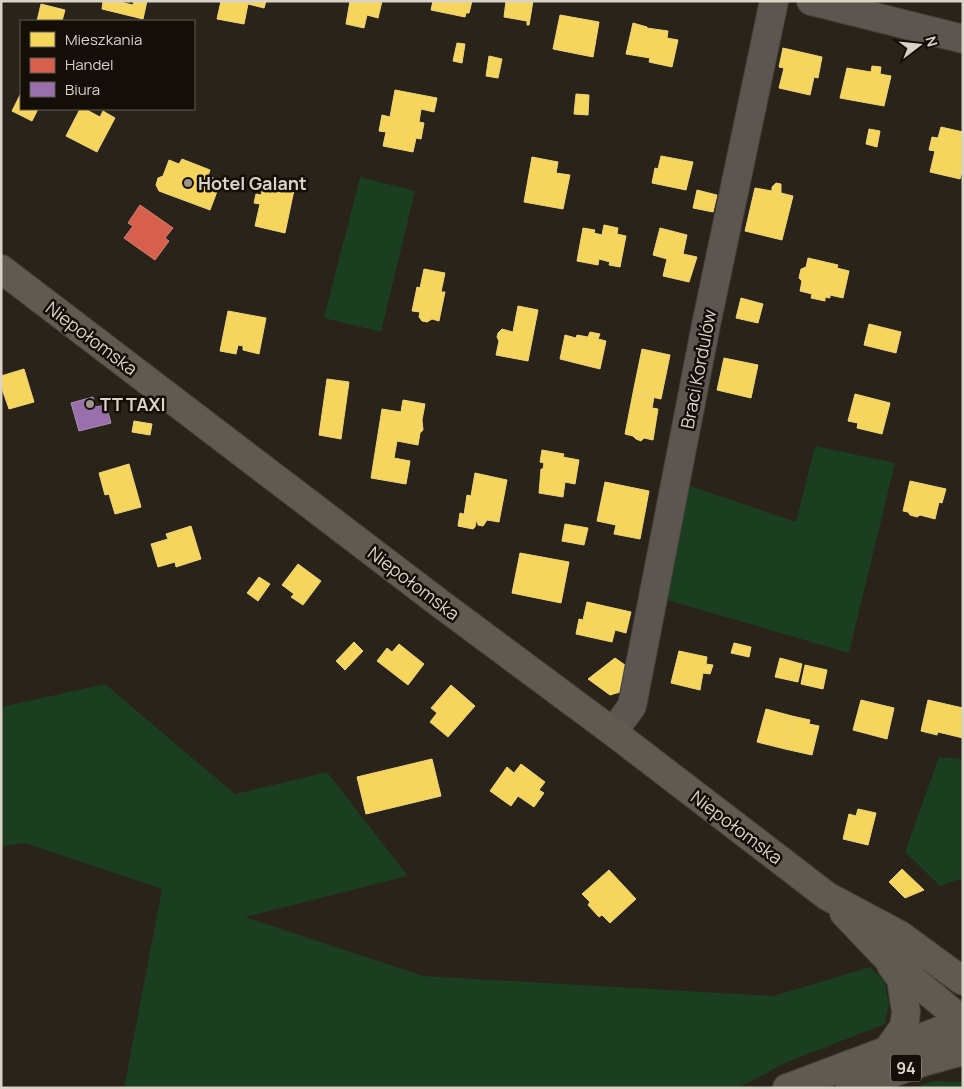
<svg xmlns="http://www.w3.org/2000/svg" width="964" height="1089" viewBox="0 0 964 1089" font-family="Manrope,sans-serif">
  <style>
    .green { fill: #1a3e1f }
    .homes { fill: #f6d55c; stroke: #eed47c }
    .shops { fill: #d6604d; stroke: #d88272 }
    .offices { fill: #9970ab; stroke: #ad8eb4 }
    .lines { fill: none; stroke-linecap: round; stroke-linejoin: round }
    .minor-casing { stroke: #454038; stroke-width: 30 }
    .major-casing { stroke: #454038; stroke-width: 30 }
    .minor { stroke: #5b564f; stroke-width: 28 }
    .major { stroke: #615a50; stroke-width: 28 }
    .poi-dot { fill: #9d958b; stroke: #130e07; stroke-width: 2 }
    .labels { text-anchor: middle; dominant-baseline: central; stroke-width: 5; stroke-linejoin: round; paint-order: stroke }
    .shield { fill: #130e07; stroke: #9f988e; stroke-width: 1 }
    .shield-label { font-size: 16px; font-weight: bold; fill: #dbd3c8 }
    .poi-label { font-size: 18px; font-weight: bold; fill: #dbd3c8; stroke: #130e07; text-anchor: start }
    .street-label { font-size: 18px; fill: #dbd3c8; stroke: #130e07 }
  </style>
  <rect width="100%" height="100%" fill="#292319"/>
  <path class="green" d="M360,177l55,14 -34,141 -57,-14z
    M815,446l80,17 -46,190 -192,-56 24,-114 115,39z
    M105,684l130,110 92,-22 81,104 -163,41 178,59 350,20 97,-29 14,13 5,24 -4,20 -100,39 -47,25h-614l38,-199 -137,-46 -24,3v-139z
    M939,757l24,2v119l-23,8 -35,-34z
    M933,1081l30,1v6h-50z"/>
  <path class="homes" d="M103,1h13l17,4 1,-4h13l-4,18 -41,-10z
    M221,1h45l-2,7 -16,-4 -4,20 -27,-5z
    M350,1h32l-4,17 -11,-3 -3,13 -18,-4z
    M433,1h39l-3,12h-3l-1,4 -34,-7z
    M506,1h27l-4,24h-2v-4l-23,-4z
    M41,4l24,6 -3,11h-25z
    M560,15l39,7 -6,35 -40,-8z
    M633,23l14,4v1l21,3 -1,7 11,2 -6,27 -23,-5 1,-4 -24,-4z
    M457,43l8,1 -3,19 -9,-2z
    M783,48l39,9 -4,21 -4,-1 -4,18 -31,-7 5,-20 -5,-1z
    M489,56l13,3 -4,19 -12,-2z
    M872,66l9,1 -1,7 11,2 -7,30 -44,-8 7,-30 24,4z
    M395,90l42,8 -3,14 -13,-3 -2,13 5,1 -3,16 -5,-1 -3,14 -30,-6 3,-14 -7,-1 3,-16 8,2z
    M21,93v16h17l-6,12 -20,-10z
    M576,94l13,1 -1,20 -14,-1z
    M80,109h5l15,8 3,-6 12,7 -18,34 -31,-16z
    M941,127l22,5v36l-3,11 -30,-7 5,-21 -6,-1 3,-13 6,1z
    M869,129l11,2 -3,16 -11,-3z
    M661,156l32,6 -7,28 -34,-7 3,-15 3,1z
    M532,157l26,5 -2,11 14,2 -7,34 -39,-7z
    M182,159l28,11 -2,6 13,5 -11,29 -51,-19 -3,-6 2,-7 5,-2 6,-16 10,4z
    M776,183l5,1v9l12,3 -11,44 -37,-9 10,-43 17,3v-4z
    M264,184l30,6 -9,43 -30,-7 5,-22 -6,-1 2,-9 5,1z
    M697,190l20,5 -4,17 -20,-4z
    M604,225l14,3 -1,6 9,2 -6,31 -11,-2 1,-3 -11,-3 -1,6 -21,-4 6,-33 12,2 -1,3 8,2z
    M660,228l27,7 -4,19 14,3 -8,25 -26,-6 4,-17 -14,-4z
    M808,258l30,7 -1,3 12,3 -6,27 -13,-3v3l-5,-1v4l-14,-3 1,-4 -12,-3 2,-10 -3,-3 2,-9 5,-2z
    M424,269l21,4 -4,19h4l-6,29 -7,-2 -5,3 -5,-1 -3,-4 1,-5 -8,-1 5,-24 3,1z
    M741,298l22,6 -5,19 -22,-5z
    M518,306l20,4 -10,51 -32,-6 3,-14 -2,-4 1,-4 4,-4 11,3z
    M228,311l38,7 -7,36 -16,-4v-4l-5,-1 -2,9 -16,-3z
    M869,324l32,8 -5,21 -32,-8z
    M590,332l10,2 -2,5 8,2 -6,28 -40,-10 5,-24 11,3 1,-3 11,2z
    M642,349l28,6 -9,44 -28,-6z
    M724,358l34,7 -7,33 -34,-8z
    M24,369l10,33 -25,7 -8,-23v-10z
    M327,379l22,3 -8,57 -22,-4z
    M633,393l21,4 -2,11 6,1 -5,31 -9,-2 -3,3 -5,-2 -3,-3 -8,-2z
    M855,394l35,9 -8,31 -25,-6 1,-5 -10,-2z
    M403,400l22,4 -3,16 1,10 -3,3 -2,12 -21,-4 -3,17 16,3 -4,23 -35,-6 11,-69 19,3z
    M134,421l18,3 -2,11 -18,-3z
    M542,450l22,4 -1,3 16,3 -4,24 -10,-2 -2,15 -24,-4 2,-24h2l1,-6 -4,-1z
    M129,464l12,43 -26,7 -6,-20 -4,1 -6,-22z
    M475,473l32,7 -8,42 -12,-2 -4,6 -5,-1 -1,-7 -13,-3 3,-20 4,1z
    M910,481l36,8 -4,14 -3,-1 -4,17 -15,-4 -3,2 -7,-2 -2,-3 -5,-1z
    M605,482l44,9 -9,48 -26,-5 2,-9 -19,-4z
    M460,513l17,5 -2,9 -2,2 -15,-3z
    M565,524l23,4 -4,17 -22,-4z
    M191,526l10,33 -25,8 -1,-5 -17,5 -7,-23 17,-5 -2,-5z
    M520,553l49,9 -8,41 -49,-10z
    M298,564l23,17 -18,24 -12,-8 3,-3 -12,-9z
    M259,577l11,7 -12,17 -11,-8z
    M587,602l44,10 -5,21 -11,-3 -3,12 -36,-8 3,-15 4,1z
    M354,642l9,9 -18,19 -9,-9z
    M734,643l17,4 -2,10 -18,-4z
    M399,644l25,20 -16,21 -31,-24 10,-13 5,4z
    M679,651l28,6 -1,7 7,1 -3,9 -7,-1 -3,17 -29,-7z
    M615,658l10,7 -5,27 -10,3 -22,-16z
    M780,658l22,6 -4,18 -23,-5z
    M805,665l22,5 -4,19 -22,-5z
    M451,685l24,21 -27,31 -18,-15 7,-9 -6,-5z
    M861,700l33,8 -7,31 -34,-9z
    M928,700l35,8v30l-25,-6 -1,3 -16,-4z
    M766,709l26,7 -7,33 -28,-7z
    M792,716l18,4 -1,4 10,2 -7,29 -27,-6z
    M432,759l9,37 -75,18 -9,-37z
    M521,764l24,18 -6,8 5,3 -10,14 -16,-11 -7,10 -21,-15 17,-24 7,6z
    M858,809l18,4 -8,32 -25,-6 6,-25 7,2z
    M902,869l22,21 -19,8 -16,-16z
    M609,870l27,29 -26,24 -8,-8 -3,2 -11,-12 2,-3 -8,-8z"/>
  <path class="shops" d="M140,205l33,23 -8,10 4,3 -14,19 -31,-22 9,-12 -5,-3z"/>
  <path class="offices" d="M93,397l3,10 10,-2 5,18 -32,8 -8,-28z"/>
  <g class="lines">
    <g class="minor-casing">
      <path id="minor" d="M811,1l152,38
        M613,732l19,-26 74,-381 68,-324"/>
    </g>
    <g class="major-casing">
      <path id="major" d="M1,269l437,333 175,130 214,164 73,39 63,46
        M844,913l42,44 77,64
        M889,1048l15,-21 2,-15 -5,-33 -10,-14
        M787,1088l176,-66
        M850,1088l73,-26 40,-11"/>
    </g>
    <use href="#minor" class="minor"/>
    <use href="#major" class="major"/>
  </g>
  <g class="poi-dot">
    <circle cx="188" cy="183" r="5"/>
    <circle cx="90" cy="404" r="5"/>
  </g>
  <g class="labels">
    <rect class="shield" x="891" y="1054.5" width="30" height="27" rx="4"/>
    <g class="shield-label">
      <text x="906" y="1068">94</text>
    </g>
    <g class="poi-label">
      <text x="198" y="183">Hotel Galant</text>
      <text x="100" y="404">TT TAXI</text>
    </g>
    <g class="street-label">
      <text transform="translate(92 338) rotate(37)">Niepołomska</text>
      <text transform="translate(698 369) rotate(-79)">Braci Kordulów</text>
      <text transform="translate(414 583) rotate(37)">Niepołomska</text>
      <text transform="translate(737 827) rotate(37)">Niepołomska</text>
    </g>
  </g>
  <rect width="964" height="1089" fill="none" stroke="#dbd3c8" stroke-width="5"/>
  <rect x="20" y="20" width="175" height="90" fill="#130e07" stroke="#635d54"/>
  <rect x="30" y="32" width="25" height="15" fill="#f6d55c" stroke="#635d54"/>
  <text x="65" y="45" font-size="15" fill="#dbd3c8">Mieszkania</text>
  <rect x="30" y="58" width="25" height="15" fill="#d6604d" stroke="#635d54"/>
  <text x="65" y="70" font-size="15" fill="#dbd3c8">Handel</text>
  <rect x="30" y="82" width="25" height="15" fill="#9970ab" stroke="#635d54"/>
  <text x="65" y="95" font-size="15" fill="#dbd3c8">Biura</text>
  <g transform="translate(919 45) rotate(74)" stroke="#130e07" stroke-width="4" paint-order="stroke">
  <path d="M0-4L9 19L0 12L-9 19Z" fill="#dbd3c8"/>
  <text y="-8" font-size="14" font-weight="bold" text-anchor="middle" fill="#dbd3c8">N</text>
  </g>
</svg>
